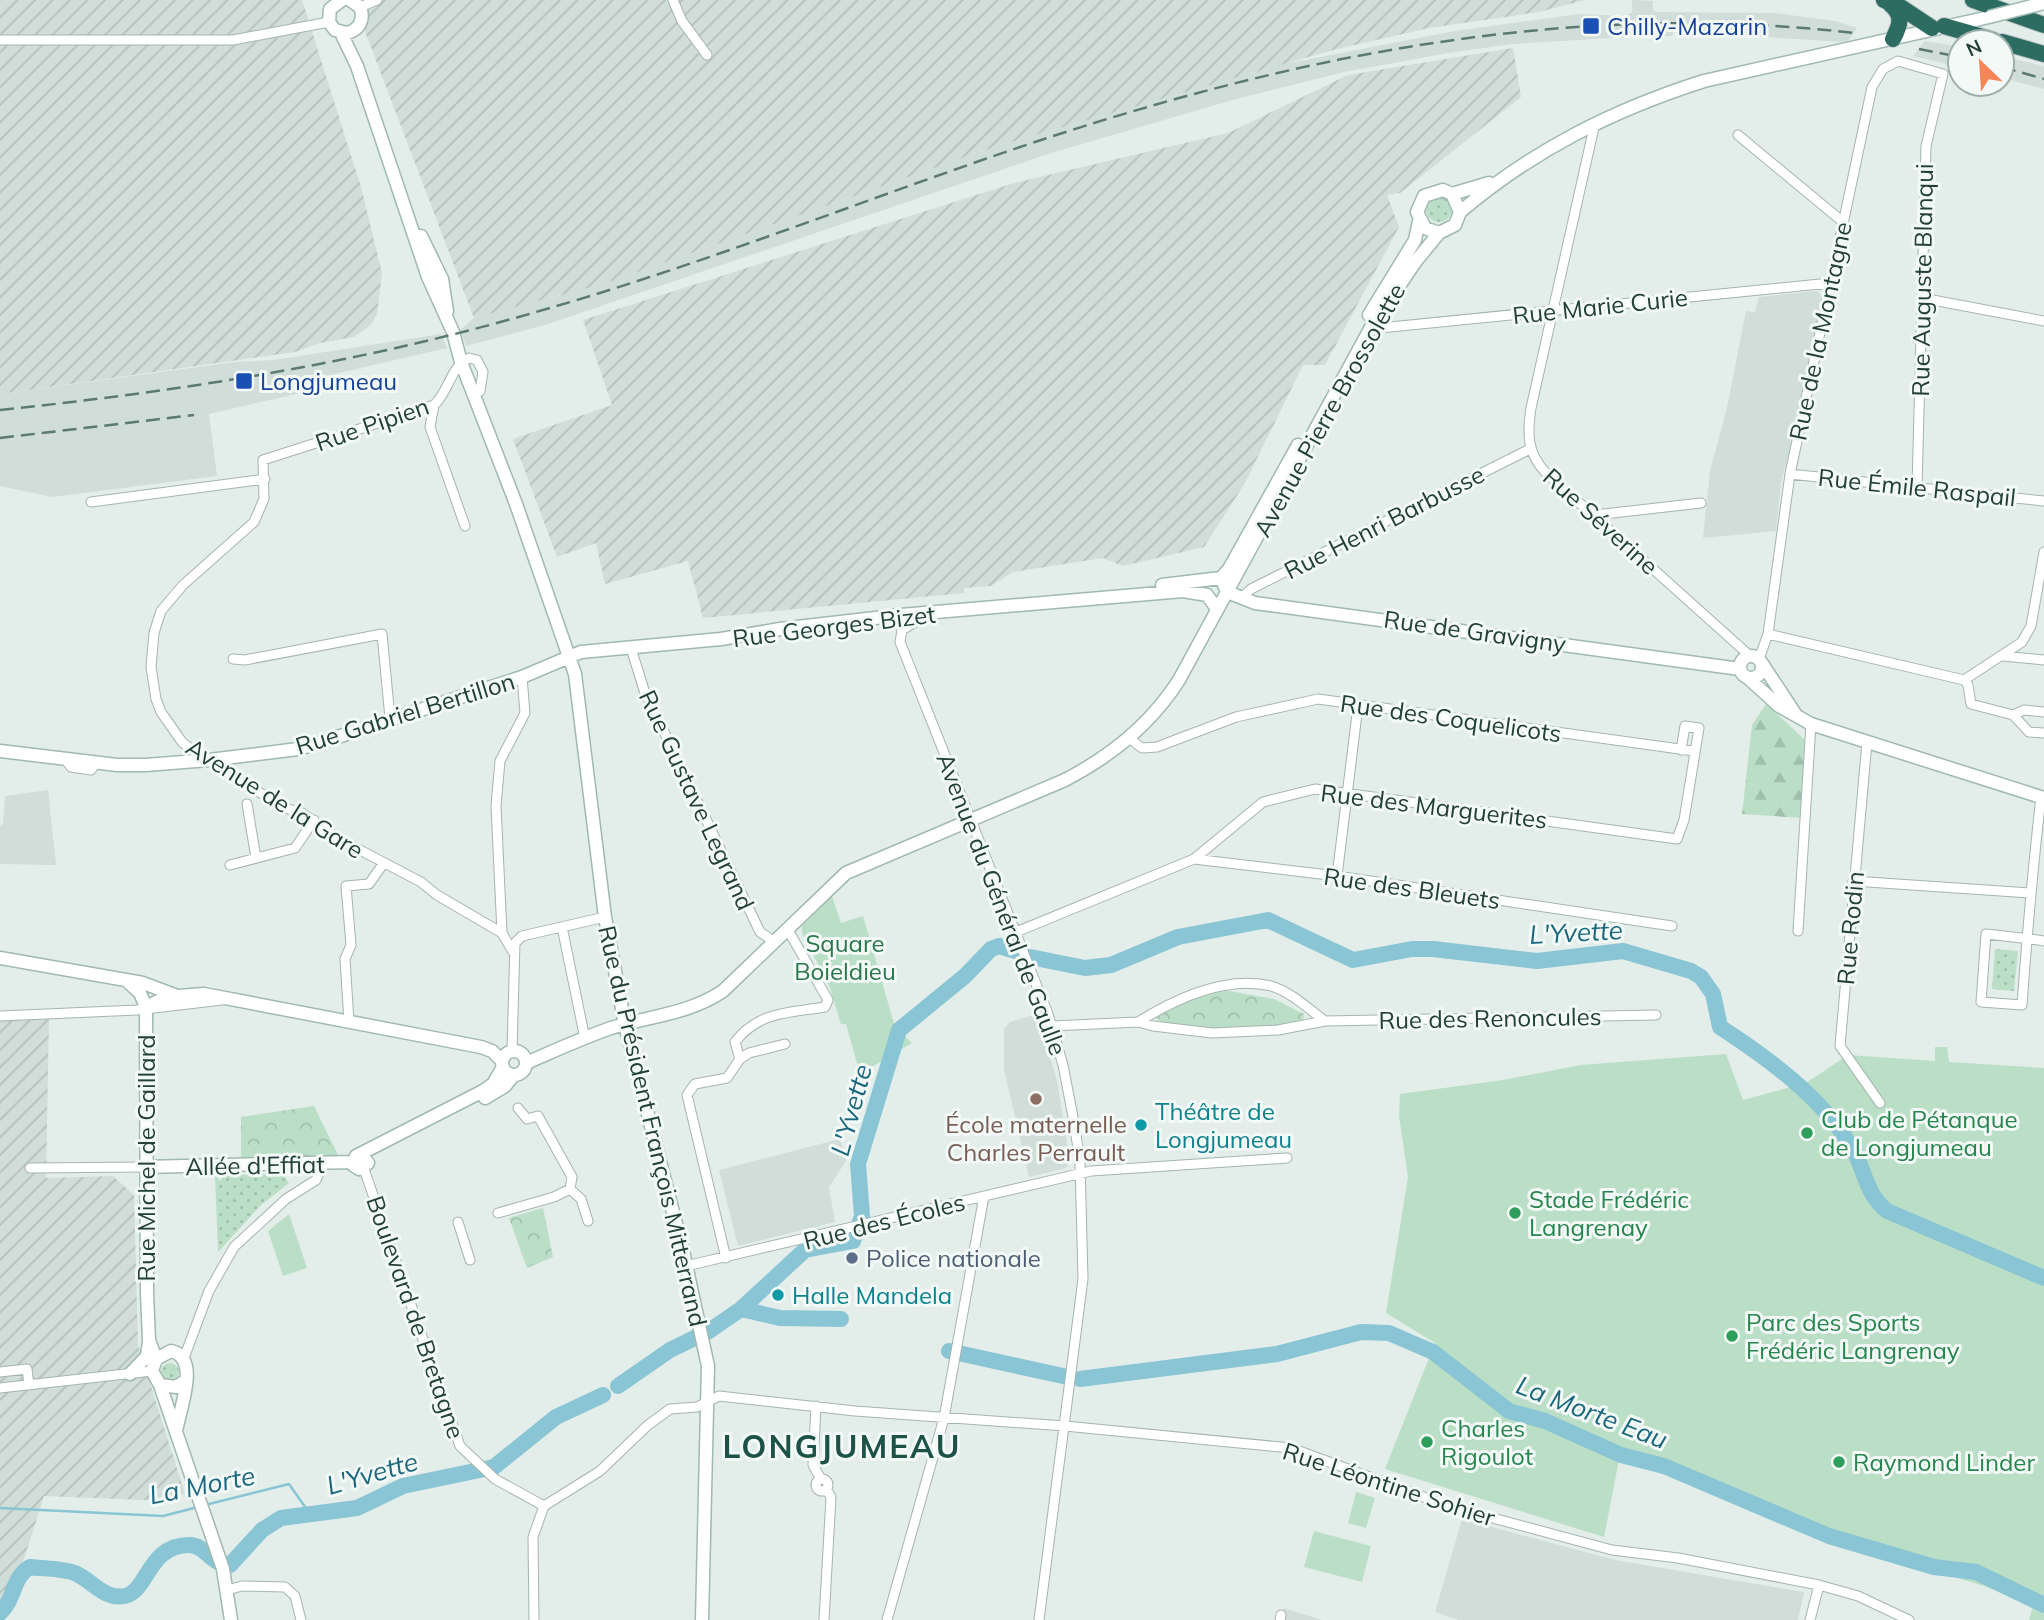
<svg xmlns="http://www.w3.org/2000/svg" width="2044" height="1620" viewBox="0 0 2044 1620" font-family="Mulish,sans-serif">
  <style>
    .built { fill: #d1ddd8 }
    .industrial { fill: url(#industrial-furrows) }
    .grass { fill: url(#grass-dots) }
    .forest { fill: url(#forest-firs) }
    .park { fill: url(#park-crowns) }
    .garden { fill: #bbdfc6 }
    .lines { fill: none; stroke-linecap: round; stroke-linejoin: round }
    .stream { stroke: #89c5d4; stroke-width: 2.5 }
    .river { stroke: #89c5d4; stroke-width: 16 }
    .street-casing { stroke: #a5b5b0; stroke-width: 11 }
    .secondary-casing { stroke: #a0b9b1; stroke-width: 15 }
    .highway-casing { stroke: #c1c9c7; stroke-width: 18 }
    .street { stroke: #fff; stroke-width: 9 }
    .secondary { stroke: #fff; stroke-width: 12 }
    .highway { stroke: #2d6c62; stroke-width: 16 }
    .rail { stroke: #5c7a74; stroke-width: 2.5; stroke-dasharray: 14 7; stroke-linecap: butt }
    .secondary-bridge-casing { stroke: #a0b9b1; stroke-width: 15; stroke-linecap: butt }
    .secondary-bridge { stroke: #fff; stroke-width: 12 }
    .transit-dot { fill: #1a4fb4; stroke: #f3f9f7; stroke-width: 2.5 }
    .education-dot { fill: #8d6e63; stroke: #f3f9f7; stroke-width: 2.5 }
    .culture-dot { fill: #0f9aa8; stroke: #f3f9f7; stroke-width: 2.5 }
    .leisure-dot { fill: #2e9e5b; stroke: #f3f9f7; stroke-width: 2.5 }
    .service-dot { fill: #5c6f8a; stroke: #f3f9f7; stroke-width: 2.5 }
    .labels { text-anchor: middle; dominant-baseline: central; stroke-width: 6; stroke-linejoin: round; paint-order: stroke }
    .transit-label { font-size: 24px; fill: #164399; stroke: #f3f9f7; text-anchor: start }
    .street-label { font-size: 24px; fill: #223f38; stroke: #f3f9f7 }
    .park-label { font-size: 24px; fill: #2a774b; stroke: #f3f9f7 }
    .culture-label { font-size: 24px; fill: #0d838f; stroke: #f3f9f7; text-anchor: start }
    .leisure-label { font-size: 24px; fill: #27864d; stroke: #f3f9f7; text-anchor: start }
    .education-label { font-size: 24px; fill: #785e54; stroke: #f3f9f7 }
    .service-label { font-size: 24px; fill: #4e5e75; stroke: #f3f9f7; text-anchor: start }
    .water-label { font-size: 26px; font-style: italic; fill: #1a687d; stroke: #f3f9f7 }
    .district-label { font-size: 32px; font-weight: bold; letter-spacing: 2px; fill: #1d5247; stroke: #f3f9f7 }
  </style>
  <defs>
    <pattern id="industrial-furrows" width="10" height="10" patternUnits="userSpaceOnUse" patternTransform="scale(1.75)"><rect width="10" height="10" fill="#d1ddd8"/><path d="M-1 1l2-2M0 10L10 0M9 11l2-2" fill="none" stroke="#b3bfba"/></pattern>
    <pattern id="grass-dots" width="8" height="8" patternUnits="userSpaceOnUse" patternTransform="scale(1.75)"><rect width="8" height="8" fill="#bbdfc6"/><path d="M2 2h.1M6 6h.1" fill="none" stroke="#a0c0ab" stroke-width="1.8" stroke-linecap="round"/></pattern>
    <pattern id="forest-firs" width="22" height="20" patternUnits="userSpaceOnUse" patternTransform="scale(1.75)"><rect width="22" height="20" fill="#bbdfc6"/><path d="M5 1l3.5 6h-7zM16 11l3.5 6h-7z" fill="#a0c0ab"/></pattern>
    <pattern id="park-crowns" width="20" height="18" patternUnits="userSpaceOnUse" patternTransform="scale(1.75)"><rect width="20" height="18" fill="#bbdfc6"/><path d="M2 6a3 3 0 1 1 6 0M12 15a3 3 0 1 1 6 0" fill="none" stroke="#a0c0ab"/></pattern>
  </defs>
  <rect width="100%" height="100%" fill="#e3ede9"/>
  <path class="built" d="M1632,0l21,1v9l4,2 118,1 60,8 22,7 -8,12 -8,2 -167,-11 -2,5h-13v-4l-28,1 -4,4 -114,7 -59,8 -110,20 -108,27 -185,54 -506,172 -79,21 -6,-16 14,-12 129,-34 394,-138 287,-82 171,-33 125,-17 44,2 8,-3z
    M1925,41l35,6v20l-47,-11z
    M2002,56l42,10v23l-42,-11z
    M1817,291l5,5 -25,127 -16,59 -5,49 -73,7 7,-67 17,-63 19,-97 9,1 4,-15z
    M441,334l6,14 -147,34v11l-91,21 8,62 -165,21 -52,-11v-92l235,-32 39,-2z
    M48,790l8,75 -56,-1v-38l3,-2 2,-28z
    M1037,1014l20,66 13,82 -4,6 -37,9 -25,-108v-40l6,-7z
    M840,1139l6,22 -17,26 6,35 -97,24 -19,-76z
    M1462,1519l153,41 189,32 -6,28h-339l-24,-8z
    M1284,1608l38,12h-41z"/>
  <path class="industrial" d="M0,0h302l59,187 21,86 -5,41 -6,11 -17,12 -34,6 -25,9 -295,42z
    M353,0h1232l-46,12 -110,16 -96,22 -336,96 -394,138 -129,34z
    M1513,48l8,49 -121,96 -13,2 12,32 -74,138h-22l-58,118 -41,64 -81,19 -20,-8 -90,14 -22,14 -27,2v5l-261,25 -15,-57 -83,23 -9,-41 -39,14 -44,-118 99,-34 -29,-85 431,-137 214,-50 120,-58z
    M49,1017l-3,161 67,-2 21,19 4,150 47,149 -40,6 -101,-4 -20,63 -24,45v-584z"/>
  <path class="grass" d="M1426 209a13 13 0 1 1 26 0a13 13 0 1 1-26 0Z
    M1995,949l23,2 -4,40 -22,-2z
    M287,1174l-2,4 4,5 -28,22 -43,47 -3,-77 6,6 1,-6z
    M161 1372a9 9 0 1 1 18 0a9 9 0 1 1-18 0Z"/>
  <path class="forest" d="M1766,704l40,37 -5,77 -59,-4 10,-89z"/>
  <path class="park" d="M1224,990l50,9 30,15 -1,7c-30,7 -124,20 -147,-3l39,-23z
    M314,1106l24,49 -97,2v-40z
    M543,1208l10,49 -26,11 -18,-50z"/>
  <path class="garden" d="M832,896l9,27 22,-7 32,111 17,16 -52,31 -14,-50h-5l-11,-36 -28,-55v-7z
    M1935,1047h12l2,15 95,6v552h-15l4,-14 -49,-20 -158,-47 -166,-70 -41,-9 -15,77 -219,-68 50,-126 -49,-30 22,-136 -9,-61 1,-22 103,-14 78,-15 145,-11 17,46 63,-17 42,-28 87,6z
    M289,1214l18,54 -24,8 -15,-45z
    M1356,1492l19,6 -9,30 -18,-5z
    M1314,1531l57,15 -9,36 -58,-15z"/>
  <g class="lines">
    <path class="stream" d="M205,1505l84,-21 21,30
      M0,1508l163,8 35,-9"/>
    <path class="river" d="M1030,957l55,11 26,-3 67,-28 90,-17 85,40 59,-11h21l104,12 86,-10 68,20 10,6 12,17 7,33c49,32 100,69 131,119 15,24 13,46 36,65l157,67
      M741,1309l39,9 61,1
      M949,1351l114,25
      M1080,1379l197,-25 84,-22 28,1 44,19 76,59 36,10 76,34 43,11 165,70 105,31 42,5 68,33
      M618,1386l52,-36 39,-19 32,-22 64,-59 48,-9 9,-25 -4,-52 41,-134 66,-54 26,-27 8,-3 20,6
      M0,1613c15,-13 12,-36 30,-46 15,2 34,1 47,7 16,8 28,26 48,22 23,-5 23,-51 64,-51 16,-1 22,21 41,20l32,-35 19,-12 76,-10 46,-22 91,-19 62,-50 47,-22"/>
    <g class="street-casing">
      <path id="street" d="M673,0l9,21 25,34
        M360,7l17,-7
        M0,40h233l96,-18
        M1595,123l-64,285c-4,26 -4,45 15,65l203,182
        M1738,135l105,87
        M1922,298l122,23
        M1370,329l460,-46
        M480,391l3,-19 -6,-12 -8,-2c-19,9 -20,34 -35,47l-171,55 1,39 -10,23 -71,63 -22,26 -7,22 -3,34 5,32 5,13 21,30 15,12 88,54 17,5 35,25 84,44 16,13 65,38 11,19
        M434,405l-4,22 35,99
        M1790,474l254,27
        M91,502l174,-23
        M1595,515l106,-12
        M1241,598l10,-9 279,-140
        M927,615l-25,15 -2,12 148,372 15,51 11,57 6,40 3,117 -44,341
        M1768,634l196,46 58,-38 9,-16 13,-74
        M631,648l13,42 116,242 15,10
        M2003,656l41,4
        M233,659l12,1 137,-26 8,84
        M1759,659l9,-25 22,-160 82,-387 11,-18 15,-8 45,13 -17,72 -9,341
        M1964,680l4,5 3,19 42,11
        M2044,712l-20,-2 -11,5 16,17 15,1
        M1129,738l13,10 15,-1 79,-30 82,-18 376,52
        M1867,742l-27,304 40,57
        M65,759l6,8 20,3 5,-8
        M2041,797c-8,69 -14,139 -19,208l-41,-3 5,-68c19,2 38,4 58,7
        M247,804l9,54
        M1194,859l143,17 335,50
        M230,865l65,-17 19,-28
        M1337,876l21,-170
        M1853,881l177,12
        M562,927l23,112
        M1798,931l13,-207
        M1016,932l178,-73 69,-57 52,-13 362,50 7,-19 15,-92 -14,-2 -4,24
        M502,933l-6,-127 4,-45 25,-48 -3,-36
        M0,1016l137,-6 85,-10
        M349,1022l-4,-63 6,-14 -5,-59 23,-2 14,-20
        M1138,1022c37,-23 88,-47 133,-36 19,5 39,24 54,35
        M1052,1026l86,-4 15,4 59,7 66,-3 47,-9 331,-6
        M512,1051l3,-108 7,-7 83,-19
        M740,1059l9,-6 36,-9
        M518,1108l9,11 11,-3 34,61 -2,12
        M30,1168l114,-1
        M364,1169l96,277 35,33 49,27
        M570,1189l11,10 7,22
        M498,1213l56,-16 16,-8
        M458,1222l12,38
        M726,1258l-39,-163 8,-11 32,-6 13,-19 -5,-17c24,-31 54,-29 90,-35l3,-7 -40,-70
        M686,1266l405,-95 196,-13
        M184,1358l25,-67 25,-44 52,-48 30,-19 7,-16
        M0,1372l27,-3 2,16
        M0,1388l152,-17
        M816,1406l-3,59 8,14
        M816 1485a6 6 0 1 1 12 0a6 6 0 1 1-12 0Z
        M227,1590l15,-4 43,1 10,9 6,24
        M534,1620l-1,-83 11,-31 56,-35 48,-46 22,-16 27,-2 22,-11 136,15 210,15 226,22 157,58 164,44 66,8 141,27 39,11 51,24
        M824,1620l7,-123 -5,-8
        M887,1620l57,-202 40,-222
        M1280,1620l1,-5
        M1810,1620l9,-35"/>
    </g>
    <g class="secondary-casing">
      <path id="secondary" d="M342,0l-12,9 -1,13 6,8 12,3c12,-3 18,-13 13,-26l-10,-7
        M341,33l16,33 71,211 25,55 8,30 55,142 59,170 30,243 20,108 58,226 25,115 -6,254
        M1452,194l8,18 -5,13 -16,8 -14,-5 -8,-16 7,-16 19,-6 9,4 37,-11
        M1460,212c73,-62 153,-102 244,-131l285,-64
        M421,236l21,43 5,32
        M1369,315l46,-75 4,-19
        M1221,578l6,14 28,11 485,66
        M1221,578l8,-9 69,-124
        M1162,585l59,-7
        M1740 667a11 11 0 1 1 22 0a11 11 0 1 1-22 0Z
        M1761,662l35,53
        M1748,678l31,28 32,18 233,74
        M0,751l117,14h29l63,-5 89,-11 21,-6 203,-66 59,-25 140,-13 59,-10 121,-14 282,-24 24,4 10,14
        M0,958l143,25 32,12
        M128,982l12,11 6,14 1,286 2,47 7,19
        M146,1007l20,-10 38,-3 277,53 11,4 10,10
        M502 1063a12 12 0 1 1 24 0a12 12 0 1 1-24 0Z
        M526,1063c28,-12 56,-25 85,-35 39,-12 78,-14 112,-37l123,-118 219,-93c46,-24 86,-56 114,-100l191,-351 46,-68 23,-28
        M485,1098l20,-12 9,-11
        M361,1154l7,9 -9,6 -6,-4 3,-9 127,-65 10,-7 10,-17
        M144,1167l209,-5
        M130,1374l17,-18 2,-15
        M160,1385l63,184 8,51
        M177,1427c4,-22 23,-70 -6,-76l-15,8 -4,12 8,14 16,2 9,-6"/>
    </g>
    <g class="highway-casing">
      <path id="highway" d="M1884,0l15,6 33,22
        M1973,0l71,25
        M1890,4c13,11 11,20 3,35
        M1944,26l49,14
        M2002,42l42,12"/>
    </g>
    <use href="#street" class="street"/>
    <use href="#secondary" class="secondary"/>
    <use href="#highway" class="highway"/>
    <path class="rail" d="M1919,49l41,8
      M2002,67l42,12
      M0,410c182,-19 361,-47 536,-98 169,-48 332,-114 499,-170 265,-88 539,-142 819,-109
      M0,438l194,-23"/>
    <g class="secondary-bridge-casing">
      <path id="secondary-bridge" d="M1989,17l55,-14"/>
    </g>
    <use href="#secondary-bridge" class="secondary-bridge"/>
  </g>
  <g class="transit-dot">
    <rect x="1582" y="17" width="18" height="18" rx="3.5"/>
    <rect x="235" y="372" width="18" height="18" rx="3.5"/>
  </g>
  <circle class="education-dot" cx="1036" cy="1099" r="7"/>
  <g class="culture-dot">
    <circle cx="1141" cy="1125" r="7"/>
    <circle cx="778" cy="1295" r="7"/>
  </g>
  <g class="leisure-dot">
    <circle cx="1807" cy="1133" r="7"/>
    <circle cx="1515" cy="1213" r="7"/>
    <circle cx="1732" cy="1336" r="7"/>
    <circle cx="1427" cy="1442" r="7"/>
    <circle cx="1839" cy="1462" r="7"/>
  </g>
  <circle class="service-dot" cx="852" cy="1258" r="7"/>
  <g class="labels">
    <g class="transit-label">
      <text x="1607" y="26">Chilly-Mazarin</text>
      <text x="260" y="381">Longjumeau</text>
    </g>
    <g class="street-label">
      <text transform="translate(1922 280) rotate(-89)">Rue Auguste Blanqui</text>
      <text transform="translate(1600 306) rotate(-6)">Rue Marie Curie</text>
      <text transform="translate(1820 331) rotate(-78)">Rue de la Montagne</text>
      <text transform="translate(1329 410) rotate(-61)">Avenue Pierre Brossolette</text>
      <text transform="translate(372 424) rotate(-19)">Rue Pipien</text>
      <text transform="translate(1917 487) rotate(6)">Rue Émile Raspail</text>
      <text transform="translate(1601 521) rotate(42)">Rue Séverine</text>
      <text transform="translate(1384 522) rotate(-27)">Rue Henri Barbusse</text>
      <text transform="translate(834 626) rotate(-7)">Rue Georges Bizet</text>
      <text transform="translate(1475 631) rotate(8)">Rue de Gravigny</text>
      <text transform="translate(405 713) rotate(-17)">Rue Gabriel Bertillon</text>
      <text transform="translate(1451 718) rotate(8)">Rue des Coquelicots</text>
      <text transform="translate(275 798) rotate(32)">Avenue de la Gare</text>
      <text transform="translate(697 800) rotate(65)">Rue Gustave Legrand</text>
      <text transform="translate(1434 806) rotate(7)">Rue des Marguerites</text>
      <text transform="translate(1412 888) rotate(8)">Rue des Bleuets</text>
      <text transform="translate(1002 904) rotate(69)">Avenue du Général de Gaulle</text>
      <text transform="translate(1850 928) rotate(-85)">Rue Rodin</text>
      <text transform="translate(1490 1018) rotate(-1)">Rue des Renoncules</text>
      <text transform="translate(653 1126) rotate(77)">Rue du Président François Mitterrand</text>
      <text transform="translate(146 1158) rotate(-90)">Rue Michel de Gaillard</text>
      <text transform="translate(255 1165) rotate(-1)">Allée d'Effiat</text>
      <text transform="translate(884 1221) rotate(-14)">Rue des Écoles</text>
      <text transform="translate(416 1317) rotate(71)">Boulevard de Bretagne</text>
      <text transform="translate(1389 1484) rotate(18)">Rue Léontine Sohier</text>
    </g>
    <g class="park-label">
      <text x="845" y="943">Square<tspan x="845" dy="28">Boieldieu</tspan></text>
    </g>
    <g class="culture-label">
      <text x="1155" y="1111">Théâtre de<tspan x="1155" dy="28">Longjumeau</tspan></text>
      <text x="792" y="1295">Halle Mandela</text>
    </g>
    <g class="leisure-label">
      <text x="1821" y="1119">Club de Pétanque<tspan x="1821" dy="28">de Longjumeau</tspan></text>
      <text x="1529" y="1199">Stade Frédéric<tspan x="1529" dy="28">Langrenay</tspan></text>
      <text x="1746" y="1322">Parc des Sports<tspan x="1746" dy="28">Frédéric Langrenay</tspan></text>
      <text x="1441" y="1428">Charles<tspan x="1441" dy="28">Rigoulot</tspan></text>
      <text x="1853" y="1462">Raymond Linder</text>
    </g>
    <g class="education-label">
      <text x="1036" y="1124">École maternelle<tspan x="1036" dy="28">Charles Perrault</tspan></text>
    </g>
    <g class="service-label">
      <text x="866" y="1258">Police nationale</text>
    </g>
    <g class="water-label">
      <text transform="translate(1576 932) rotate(-3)">L'Yvette</text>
      <text transform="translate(851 1110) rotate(-75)">L'Yvette</text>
      <text transform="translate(1592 1412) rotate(21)">La Morte Eau</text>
      <text transform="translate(372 1473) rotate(-16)">L'Yvette</text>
      <text transform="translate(202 1485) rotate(-11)">La Morte</text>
    </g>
    <g class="district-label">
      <text x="842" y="1446">LONGJUMEAU</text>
    </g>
  </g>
  <g transform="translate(1981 63) rotate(335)"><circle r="33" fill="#f3f9f7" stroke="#9fafab" stroke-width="2"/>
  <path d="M0-5L12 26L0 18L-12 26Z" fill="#f68658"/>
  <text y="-10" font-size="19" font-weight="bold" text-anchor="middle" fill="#223f38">N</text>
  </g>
</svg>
